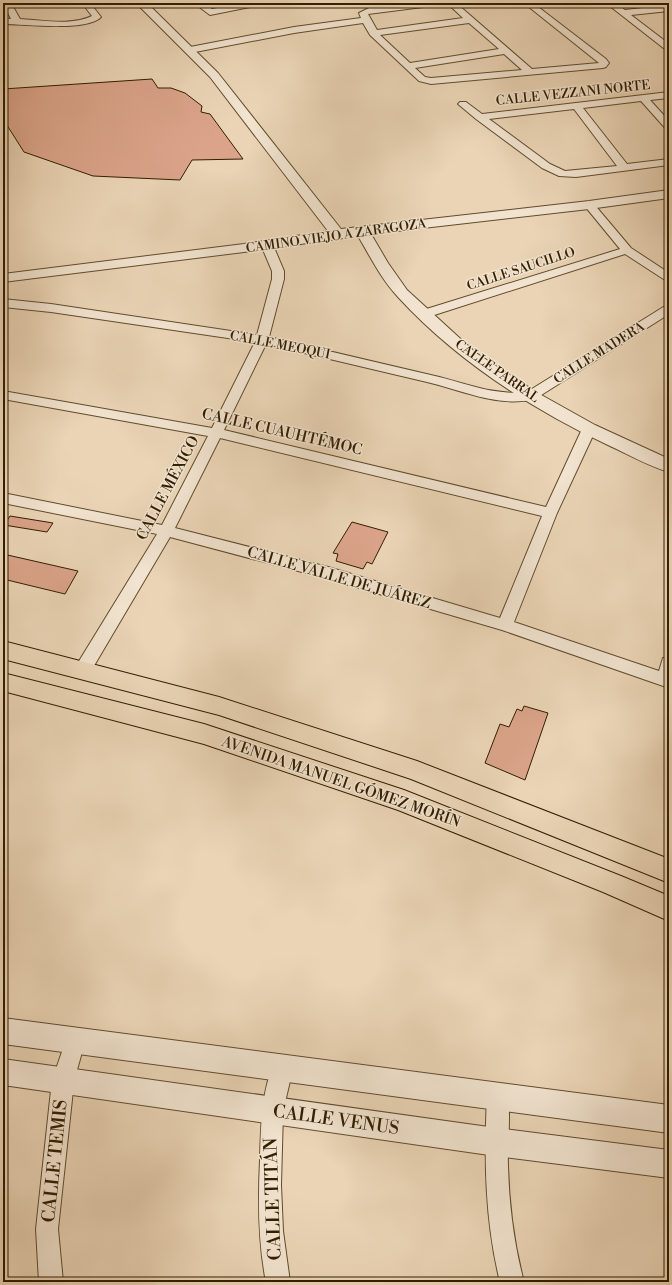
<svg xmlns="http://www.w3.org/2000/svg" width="672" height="1285" viewBox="0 0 672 1285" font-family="'Libre Bodoni',serif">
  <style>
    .building { fill: #dba48a; stroke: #321e00 }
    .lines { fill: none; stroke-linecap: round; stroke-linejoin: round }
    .minor-casing { stroke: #604c2d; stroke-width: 2 }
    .tertiary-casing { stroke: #604c2d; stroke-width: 2 }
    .primary-casing { stroke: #321e00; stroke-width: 2 }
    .minor { fill: #f1e3cf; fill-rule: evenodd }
    .tertiary { fill: #f1e3cf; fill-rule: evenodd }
    .primary { fill: #ead4b5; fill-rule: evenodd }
    .labels { text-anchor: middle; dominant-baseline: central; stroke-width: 3; stroke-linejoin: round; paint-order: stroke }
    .far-street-label { font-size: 13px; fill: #321e00; stroke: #f1e3cf }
    .street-label { font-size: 15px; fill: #321e00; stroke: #f1e3cf }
    .near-street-label { font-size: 18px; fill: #321e00; stroke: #f1e3cf }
  </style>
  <rect width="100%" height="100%" fill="#ead4b5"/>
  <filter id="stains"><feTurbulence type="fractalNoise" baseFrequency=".005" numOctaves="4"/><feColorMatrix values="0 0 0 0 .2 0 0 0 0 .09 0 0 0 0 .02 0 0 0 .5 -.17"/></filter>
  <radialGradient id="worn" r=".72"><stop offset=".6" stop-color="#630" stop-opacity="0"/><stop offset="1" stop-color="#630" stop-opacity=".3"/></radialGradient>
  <path class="building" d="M152,79l6,9h13l14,5 17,13 -1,6 9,2 33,45 -51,1 -12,20 -87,-4 -69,-24 -21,-33v-30z
    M10,516l43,7 -6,9 -43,-7z
    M352,522l36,10 -16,32 -5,-2 -4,7 -27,-8 2,-7 -5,-1z
    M3,554l75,17 -13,23 -62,-15z
    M524,706l24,7 -23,67 -40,-17 15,-39 9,3 8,-18 5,2z"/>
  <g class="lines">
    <g class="minor-casing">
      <path id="minor" d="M3,3h8l9,16c22,1 51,7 72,-3l-10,-13h8l11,14c-14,15 -77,7 -98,7v-6l8,1z
        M194,3h9l9,6 30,-6h17l-4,3 -45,9z
        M411,3h24l-4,3 -63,8 9,16 86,-12 -16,-15h9l76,66 67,-6 -75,-60h9l73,56 3,4 -3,4 -3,1 -172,16 -12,-3 -49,-46 -7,-12 -69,10 -104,20 -4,-3 4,-3 104,-20 67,-9 -2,-5 10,-5zM469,23l30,26 -89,14 -30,-28zM504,54l18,16 -91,8 -6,-1 -10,-9z
        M606,3h9l10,7 44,-5v6l-38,4 38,29v7l-3,-1z
        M669,92v6l-19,2 19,21v9l-3,-1 -25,-28 -58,7 44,56 42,-5v6l-93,12 -17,-1 -17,-8 -66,-49 -18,-15 2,-2h6l16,12zM574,109l43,57 -52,5 -15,-7 -61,-45z
        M589,202l4,1 38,45 38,25v8l-4,-1 -40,-26 -197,63h-8l-2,-3 2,-3 200,-62 -36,-44z
        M267,242l4,1 2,2 11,26v8l-15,58c55,13 110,26 166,39 30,7 60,20 92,16l138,-86 4,-1v9l-134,85c-36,9 -74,-9 -108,-17 -54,-13 -107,-25 -161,-38l-42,86 322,77 36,-78 2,-3 5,-1 5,1 2,3 -39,84 -43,109 145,49 4,-13 6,-1v31l-167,-58 -174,-51 -158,-42 -82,139 -6,1 -6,-1 -2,-5 2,-5 81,-132 -154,-31v-10l159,32 46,-89 -205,-37v-8l209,37 43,-86 -204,-30 -48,-5v-8l48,5 206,31 15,-56v-8l-11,-26 2,-2zM220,438l322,78 -42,102 -172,-51 -153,-39z
        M75,1031l7,3 3,7 -11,40 -16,148 5,53h-24l-3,-53 16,-148 16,-47z
        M282,1057l7,4 4,7 -10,43 -2,74 2,46 7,51h-24c-8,-40 -8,-81 -6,-122 1,-34 1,-68 15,-99z
        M498,1086l8,3c6,16 1,58 2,77 1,39 6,78 16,116h-24c-15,-61 -16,-122 -13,-185l3,-8z"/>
    </g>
    <g class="tertiary-casing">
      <path id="tertiary" d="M136,3h11l71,70 123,156 248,-28 80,-11v8l-80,11 -218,25 17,29 19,27 69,63 60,39 59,33 74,34v13c-21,-6 -41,-18 -61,-27 -78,-37 -152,-85 -210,-148 -17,-18 -28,-41 -40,-61l-114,16 -241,30v-8l241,-30 84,-13 -118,-154z
        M3,1018l666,87v28l-666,-89z
        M3,1059l493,69 173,22v28l-173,-22 -493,-71z"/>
    </g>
    <g class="primary-casing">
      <path id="primary" d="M3,641l216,56 198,64 252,98v24l-258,-104 -192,-64 -216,-56z
        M3,673l201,51 200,66 217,86 48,20v25l-66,-29 -205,-82 -194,-66 -201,-53z"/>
    </g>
    <use href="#minor" class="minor"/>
    <use href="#tertiary" class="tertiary"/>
    <use href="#primary" class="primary"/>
  </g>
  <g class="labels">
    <g class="far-street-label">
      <text transform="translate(573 93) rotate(-6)">CALLE VEZZANI NORTE</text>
      <text transform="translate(336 236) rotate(-8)">CAMINO VIEJO A ZARAGOZA</text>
      <text transform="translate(521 269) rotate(-18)">CALLE SAUCILLO</text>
      <text transform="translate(280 345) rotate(11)">CALLE MEOQUI</text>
      <text transform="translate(599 353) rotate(-32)">CALLE MADERA</text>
      <text transform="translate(497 371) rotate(35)">CALLE PARRAL</text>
    </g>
    <g class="street-label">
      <text transform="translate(282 432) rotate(13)">CALLE CUAUHTÉMOC</text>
      <text transform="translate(168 488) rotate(-62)">CALLE MÉXICO</text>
      <text transform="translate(339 578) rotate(16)">CALLE VALLE DE JUÁREZ</text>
      <text transform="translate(341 782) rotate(19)">AVENIDA MANUEL GÓMEZ MORÍN</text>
    </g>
    <g class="near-street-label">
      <text transform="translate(336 1120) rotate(8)">CALLE VENUS</text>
      <text transform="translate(55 1161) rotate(-84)">CALLE TEMIS</text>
      <text transform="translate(273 1199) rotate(-92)">CALLE TITÁN</text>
    </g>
  </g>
  <rect width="672" height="1285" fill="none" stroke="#ead4b5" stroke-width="16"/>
  <rect x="4" y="4" width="664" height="1277" fill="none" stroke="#321e00" stroke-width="2"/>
  <rect x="8" y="8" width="656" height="1269" fill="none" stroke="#321e00"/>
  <rect width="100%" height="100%" filter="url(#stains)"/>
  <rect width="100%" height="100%" fill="url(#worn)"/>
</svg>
